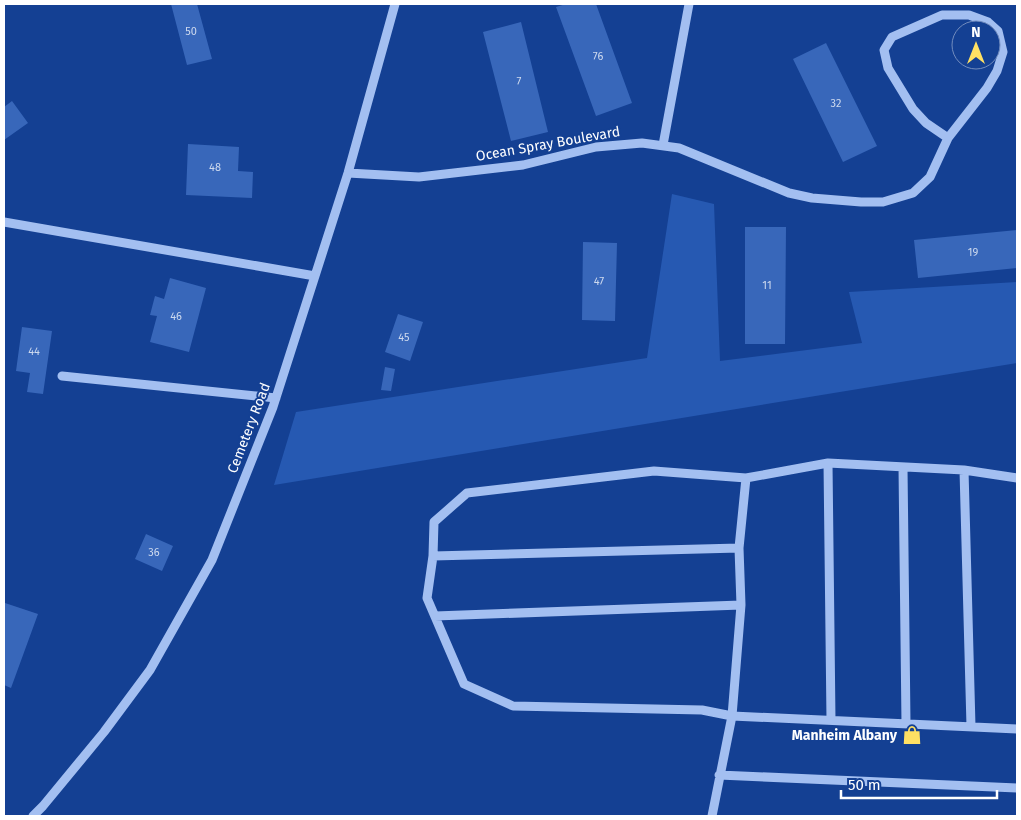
<svg xmlns="http://www.w3.org/2000/svg" width="1021" height="820" viewBox="0 0 1021 820" font-family="'Fira Sans',sans-serif">
  <style>
    .green { fill: #2659b2 }
    .building { fill: #3867ba }
    .lines { fill: none; stroke-linecap: round; stroke-linejoin: round }
    .minor { stroke: #a3bff1; stroke-width: 9 }
    .labels { text-anchor: middle; dominant-baseline: central; stroke-width: 4; stroke-linejoin: round; paint-order: stroke }
    .number-label { font-size: 11px; fill: #cdd9ee }
    .street-label { font-size: 14px; fill: #fff; stroke: #144093 }
    .poi-label { font-size: 14px; font-weight: bold; fill: #fff; stroke: #144093; text-anchor: end }
  </style>
  <rect width="100%" height="100%" fill="#144093"/>
  <path class="green" d="M672,194l42,10 6,157 142,-18 -13,-51 168,-10v81l-743,122 22,-73 351,-54z"/>
  <path class="building" d="M171,4h26l15,55 -25,6z
    M566,4h30l36,99 -36,13 -40,-109z
    M521,22l27,110 -37,9 -28,-109z
    M826,43l51,103 -34,16 -50,-103z
    M12,101l16,22 -24,17v-33z
    M188,144l51,3 -1,24 15,1 -1,26 -66,-3z
    M745,227h41l-1,117h-40z
    M1017,230v38l-99,10 -4,-38z
    M583,242l34,1 -2,78 -33,-1z
    M170,278l36,10 -17,64 -39,-10 7,-26 -7,-1 5,-19 9,3z
    M398,314l25,8 -13,39 -25,-9z
    M22,327l30,4 -9,63 -16,-2 3,-19 -14,-2z
    M385,367l10,2 -4,22 -10,-1z
    M146,534l27,12 -11,25 -27,-12z
    M5,603l33,11 -27,74 -7,-3v-79z"/>
  <g class="lines">
    <path class="minor" d="M942,15h27l19,7 10,9 5,21 -6,19 -10,17 -39,50 -22,-15 -13,-14 -25,-41 -4,-18 8,-13z
      M663,145l26,-141
      M348,173l71,4 104,-12 73,-18 46,-4 37,5 110,45 23,5 49,4h22l30,-9 17,-16 18,-39
      M4,222l311,54
      M62,376l214,22
      M828,463l3,257
      M903,467l3,256
      M964,470l7,256
      M746,478l82,-15 136,7 53,8
      M433,556l306,-8 7,-70 -92,-7 -187,22 -33,29 -1,34 -6,42 37,86 49,22 189,4 30,6 9,-111 -2,-57
      M435,616l306,-11
      M719,775l298,13
      M33,816l10,-10 61,-74 46,-62 62,-110 61,-153 75,-234 47,-169
      M712,816l20,-100 285,13"/>
  </g>
  <defs>
    <g id="shop-bare" transform="scale(1.5)"><path d="M-5-2.5h2.3a2.7 3.5 0 0 1 5.4 0H5L5.5 6h-11ZM-1.5-2.5h3a1.5 2.3 0 0 0-3 0Z" fill="#ffe063" stroke="#144093" stroke-width="2.5" paint-order="stroke"/></g>
  </defs>
  <g fill-rule="evenodd">
    <use href="#shop-bare" x="912" y="735"/>
  </g>
  <g class="labels">
    <g class="number-label">
      <text x="191" y="31">50</text>
      <text x="598" y="56">76</text>
      <text x="519" y="81">7</text>
      <text x="836" y="103">32</text>
      <text x="215" y="167">48</text>
      <text x="973" y="252">19</text>
      <text x="599" y="281">47</text>
      <text x="767" y="285">11</text>
      <text x="176" y="316">46</text>
      <text x="404" y="337">45</text>
      <text x="34" y="351">44</text>
      <text x="154" y="552">36</text>
    </g>
    <g class="street-label">
      <text transform="translate(548 144) rotate(-10)">Ocean Spray Boulevard</text>
      <text transform="translate(249 428) rotate(-69)">Cemetery Road</text>
    </g>
    <g class="poi-label">
      <text x="897" y="735">Manheim Albany</text>
    </g>
  </g>
  <rect width="1021" height="820" fill="none" stroke="#ffffff" stroke-width="10"/>
  <g transform="translate(976 45)"><circle r="24" fill="#144093" stroke="#728cbe"/>
  <path d="M0-4L9 19L0 12L-9 19Z" fill="#ffe063"/>
  <text y="-8" font-size="14" font-weight="bold" text-anchor="middle" fill="#ffffff">N</text>
  </g>
  <path d="M841 790v8h156v-8" fill="none" stroke="#ffffff" stroke-width="2.5"/>
  <text x="848" y="790" font-size="15" fill="#ffffff" stroke="#144093" stroke-width="4" paint-order="stroke">50 m</text>
</svg>
